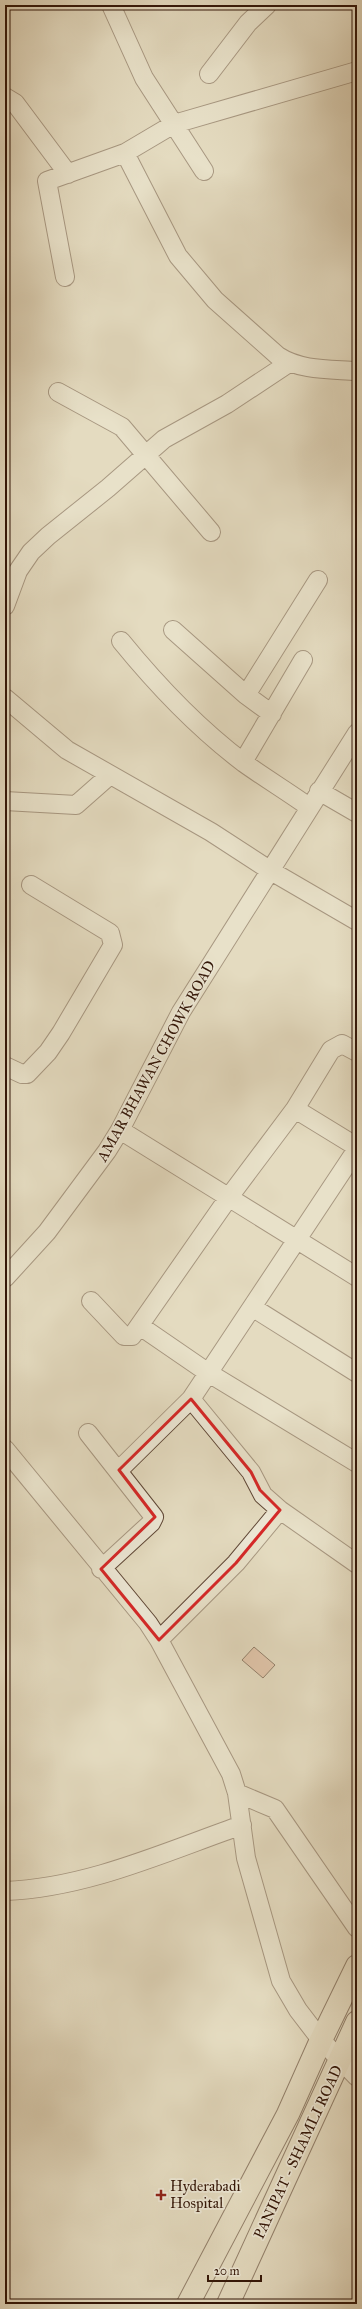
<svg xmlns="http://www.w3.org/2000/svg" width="362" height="2309" viewBox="0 0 362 2309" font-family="'IM FELL Great Primer',serif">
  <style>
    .building { fill: #e0b096; stroke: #331608 }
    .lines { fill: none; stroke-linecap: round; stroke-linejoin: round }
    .street-casing { stroke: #5f4736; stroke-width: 20 }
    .highway-casing { stroke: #331608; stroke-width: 24 }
    .street { stroke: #ede8d6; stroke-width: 18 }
    .highway { stroke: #e4dbc0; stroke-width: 22 }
    .marked { fill: none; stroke: #d62828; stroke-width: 3; stroke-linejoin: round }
    .poi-dot { fill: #8f2418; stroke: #ede8d6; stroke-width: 1.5 }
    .labels { text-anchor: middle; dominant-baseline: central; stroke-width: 3.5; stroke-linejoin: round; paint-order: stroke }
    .street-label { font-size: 15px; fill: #331608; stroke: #ede8d6 }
    .poi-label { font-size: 15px; fill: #331608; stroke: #ede8d6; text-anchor: start }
  </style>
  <rect width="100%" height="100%" fill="#e4dbc0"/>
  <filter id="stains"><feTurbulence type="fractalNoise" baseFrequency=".005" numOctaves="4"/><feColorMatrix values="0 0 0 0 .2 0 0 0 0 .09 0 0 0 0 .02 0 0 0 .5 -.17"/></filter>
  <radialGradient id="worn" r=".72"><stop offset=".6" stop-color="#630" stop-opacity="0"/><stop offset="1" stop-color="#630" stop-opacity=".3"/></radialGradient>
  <path class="building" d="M254,1647l21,18 -12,13 -21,-18z"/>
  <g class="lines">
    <g class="street-casing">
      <path id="street" d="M111,5l33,73 60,93
        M209,74l39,-51 19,-18
        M5,97l10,6 53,71
        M125,153l53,103 37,44 63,56c23,15 52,13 79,15
        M65,277l-18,-96 78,-28 49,-29 183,-53
        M58,392l64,35 89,105
        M5,606l13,-35 13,-19 17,-16 60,-48 56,-49 63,-35 62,-41
        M173,630l73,65 26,19
        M121,641c35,43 78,88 123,122 21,15 44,29 65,44
        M246,695l72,-115
        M5,698l62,52 144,82 60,39 86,50
        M243,762l60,-102
        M319,791l38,22
        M5,801l71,4 34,-30
        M5,1066l17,8h5l21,-22 13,-19 52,-88 -3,-12 -79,-48
        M295,1109l62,38
        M120,1130l237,147
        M5,1278l42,-46 60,-81 13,-21 61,-118 176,-279
        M91,1301l33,35h8l97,-139 66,-88 36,-59 11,-6 15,8
        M252,1307l105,66
        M140,1326l67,46 150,91
        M191,1399l60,73 12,23 17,15 77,54
        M88,1433l66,84 -3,6 -50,46
        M5,1449l143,174 11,17 72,134 6,19 9,65 35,123 17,29 23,30 36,37
        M119,1470l72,-71 166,-250
        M159,1640l77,-77 44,-53
        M237,1793l38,16 82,119
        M5,1891c82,-3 160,-39 237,-66"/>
    </g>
    <g class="highway-casing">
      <path id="highway" d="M188,2304l100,-190 33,-74 36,-74
        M228,2304l129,-282"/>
    </g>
    <use href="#street" class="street"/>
    <use href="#highway" class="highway"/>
  </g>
  <path d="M0 0H362V2309H0ZM191,1399l60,73 9,18 20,20 -44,53 -77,77 -58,-71 54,-52 -36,-47z" fill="#e4dbc0" fill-opacity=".55" fill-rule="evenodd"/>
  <path class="marked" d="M191,1399l60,73 9,18 20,20 -44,53 -77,77 -58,-71 54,-52 -36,-47z"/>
  <path class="poi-dot" d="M159 2189h4v4h4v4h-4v4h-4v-4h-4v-4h4z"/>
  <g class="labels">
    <g class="street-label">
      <text transform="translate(156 1061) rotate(-61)">AMAR BHAWAN CHOWK ROAD</text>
      <text transform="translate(298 2152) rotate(-65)">PANIPAT - SHAMLI ROAD</text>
    </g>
    <g class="poi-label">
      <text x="170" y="2186">Hyderabadi<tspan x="170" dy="17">Hospital</tspan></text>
    </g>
  </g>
  <rect width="362" height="2309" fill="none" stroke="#e4dbc0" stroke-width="20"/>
  <rect x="6" y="6" width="350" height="2297" fill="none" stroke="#331608" stroke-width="2"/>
  <rect x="10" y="10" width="342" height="2289" fill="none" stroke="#331608"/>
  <path d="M208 2275v6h53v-6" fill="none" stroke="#331608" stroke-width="2"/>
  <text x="214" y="2275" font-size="12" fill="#331608" stroke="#ede8d6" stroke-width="3" paint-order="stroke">20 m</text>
  <rect width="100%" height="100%" filter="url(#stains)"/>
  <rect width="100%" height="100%" fill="url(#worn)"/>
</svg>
